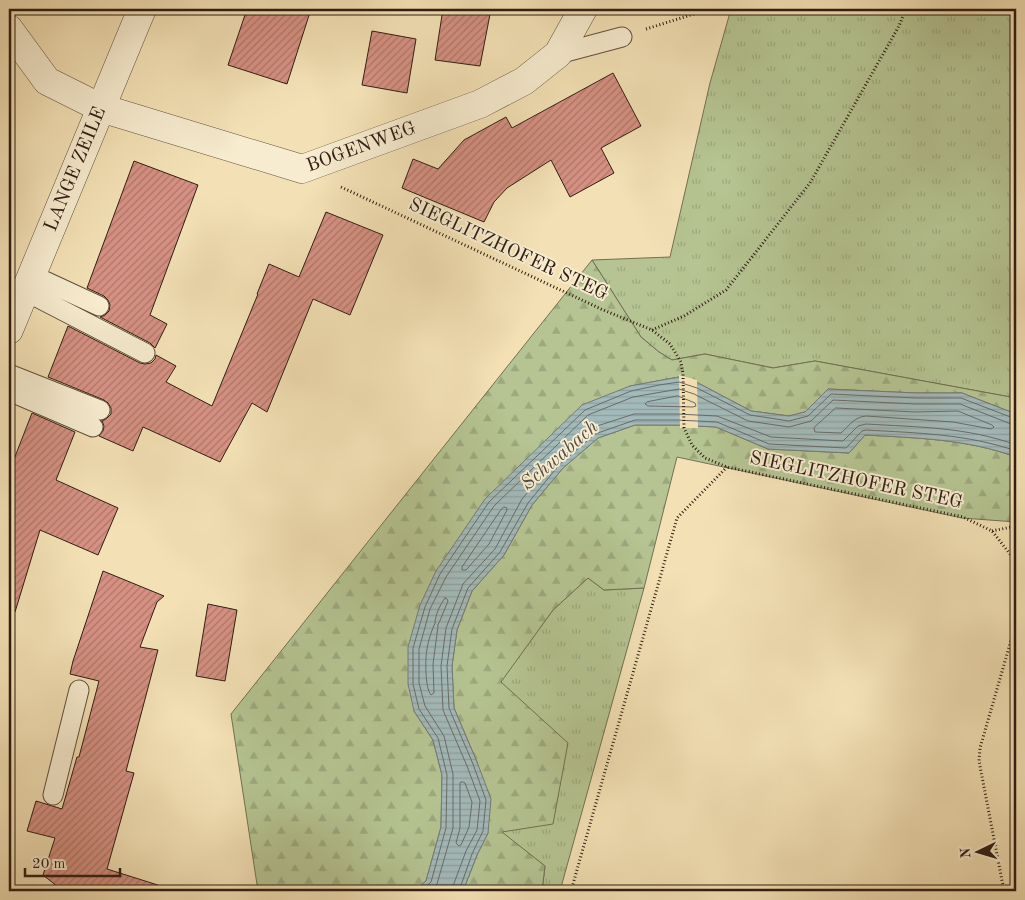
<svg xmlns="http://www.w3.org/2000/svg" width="1025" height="900" viewBox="0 0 1025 900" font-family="'Old Standard TT',serif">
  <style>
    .grass { fill: url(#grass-tufts); stroke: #727052 }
    .forest { fill: url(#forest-firs); stroke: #727052 }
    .water { fill: url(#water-rules); stroke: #757b77 }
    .pier { fill: #f3e1b5 }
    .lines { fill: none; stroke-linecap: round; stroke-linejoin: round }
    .shore { stroke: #696c66; stroke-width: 1 }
    .building { fill: url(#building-hatch); stroke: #2f1d13 }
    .service-casing { stroke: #604e3c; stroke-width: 21 }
    .minor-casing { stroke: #604e3c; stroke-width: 29 }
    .path { stroke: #2f1d13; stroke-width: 3; stroke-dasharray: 1 2.5; stroke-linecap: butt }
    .service { stroke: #f7eccf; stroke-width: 19 }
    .minor { stroke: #f7eccf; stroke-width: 28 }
    .labels { text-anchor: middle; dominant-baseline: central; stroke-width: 4; stroke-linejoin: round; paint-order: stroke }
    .street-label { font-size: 19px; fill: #2f1d13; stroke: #f7eccf }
    .water-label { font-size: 20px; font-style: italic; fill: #524c45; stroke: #f7eccf }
  </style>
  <defs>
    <pattern id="grass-tufts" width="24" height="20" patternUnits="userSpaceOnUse" patternTransform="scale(1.25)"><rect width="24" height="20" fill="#b5c492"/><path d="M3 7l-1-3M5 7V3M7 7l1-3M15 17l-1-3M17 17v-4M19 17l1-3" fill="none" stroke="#9ca87d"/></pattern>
    <pattern id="forest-firs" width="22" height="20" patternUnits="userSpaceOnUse" patternTransform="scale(1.25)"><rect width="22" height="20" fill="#b5c492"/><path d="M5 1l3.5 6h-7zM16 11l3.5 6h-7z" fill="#9ca87d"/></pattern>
    <pattern id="water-rules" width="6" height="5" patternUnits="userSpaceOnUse" patternTransform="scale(1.25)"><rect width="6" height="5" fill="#a3baba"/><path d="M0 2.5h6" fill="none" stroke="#8d9f9f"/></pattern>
    <pattern id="building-hatch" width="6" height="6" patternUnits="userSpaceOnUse" patternTransform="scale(1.25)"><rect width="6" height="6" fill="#d69183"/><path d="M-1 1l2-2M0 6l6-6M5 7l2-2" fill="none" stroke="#ae766a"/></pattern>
  </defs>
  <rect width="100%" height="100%" fill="#f3e1b5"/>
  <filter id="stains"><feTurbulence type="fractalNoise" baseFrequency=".004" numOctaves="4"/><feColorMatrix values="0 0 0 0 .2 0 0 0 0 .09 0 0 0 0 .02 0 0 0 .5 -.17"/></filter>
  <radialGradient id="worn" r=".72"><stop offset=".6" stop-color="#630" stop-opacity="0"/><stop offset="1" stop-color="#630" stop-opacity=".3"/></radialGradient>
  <path class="grass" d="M731,9h285v389l-201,-37 -42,7 -68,-14 -33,6 -13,-8 -18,-15 -49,-77 78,-3 40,-174z
    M588,578l16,12 40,-2 -84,303h-18l3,-25 -44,-34 -1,-150 53,-72z"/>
  <path class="forest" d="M592,260l49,77 18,15 13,8 33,-6 68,14 42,-7 201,37v16l-54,-21h-46l-88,-4 -23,23 -16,4 -38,-5 -53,-28 -19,-6 -49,9 -145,113 -71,212 19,29 9,35 -1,52 -15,54 -12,10h-156l-27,-177z
    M635,425h42l39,2 52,22 81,4 16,-18c52,3 102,4 151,22v65l-54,-4 -285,-61 -33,131 -40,2 -16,-12 -35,32 -52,72 67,61 -15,81 -51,8 43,34 -3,25h-79l14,-36 11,-22 -11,-71 -23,-54 -2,-42 5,-36 15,-39 32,-36 28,-50 31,-37 35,-30z"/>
  <path class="water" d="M679,377l19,6 53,28 38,5 16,-4 23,-23 88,4h46l54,21v43c-49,-18 -99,-19 -151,-22l-16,18 -81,-4 -52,-22 -39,-2h-42l-37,13 -35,30 -31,37 -28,50 -32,36 -15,39 -5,36 2,42 23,54 14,37 -3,34 -11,22 -14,36h-49l12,-10 15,-54 1,-52 -9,-35 -19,-29 -6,-27v-37l12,-42 16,-34 49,-72 97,-94 48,-19z"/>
  <path class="pier" d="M679,375l18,5 1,48h-18z"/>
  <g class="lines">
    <path class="shore" d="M678,396l17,7 1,3 -3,1 -45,-1 -3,-2 2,-2z
      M836,408l79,4 43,-1 34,14 2,2 -3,2 -38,-7 -87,-6c-12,1 -17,10 -25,17l-26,-1 -1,-4z
      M504,507l3,1v2l-18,34 -23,26h-4v-3l38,-56z
      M445,598l2,1 1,2 -9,22 -1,1v2l-5,38 1,29 -3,2c-6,-7 -6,-36 -4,-46 1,-8 4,-16 7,-24l1,-1c0,-9 5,-19 10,-26z
      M461,782h2l2,1 7,19 -3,25 -8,18 -2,1 -3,-3 4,-15v-44z
      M421,891l10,-9 15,-54 1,-53 -9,-37 -19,-29 -6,-25v-36l12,-41 15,-33 49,-72 96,-92 46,-19 28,-6 20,-3 18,6 53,27 39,6 19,-5 23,-22 85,4h45l52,20h3
      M431,891l6,-7 16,-56v-54l-9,-38 -19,-30 -6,-23v-34l11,-40 16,-32 48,-71 94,-91 45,-18 46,-8 15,5 54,27 41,6 22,-6 22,-21 82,4h45l51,20h5
      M453,891v-5l13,-35 11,-21 3,-29 -13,-35 -24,-56 -2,-44 5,-38 17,-44 32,-35 27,-50 33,-38 36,-33 43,-14h43l40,2 54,21 72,4 15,-15 8,-2c50,3 102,3 150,21
      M459,891l13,-37 11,-23 3,-31 -13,-36 -24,-56 -2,-42 5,-37 16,-41 32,-36 28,-49 31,-38 36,-31 40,-14h42l40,2 52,22 77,4 16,-17 4,-1c51,3 102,4 150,21"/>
  </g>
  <path class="building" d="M247,9h64l-24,75 -59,-19z
    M443,9h48l-11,57 -45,-6z
    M372,31l44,8 -9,54 -45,-8z
    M613,73l28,53 -40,22 13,25 -44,24 -19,-37 -44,28 -13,14 -10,20 -82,-34 11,-29 25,10 26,-29 42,-23 6,11z
    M134,161l64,24 -48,130 17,9 -12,24 -5,-5 -50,-26 5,-2 4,-4 1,-6 -2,-5 -4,-4 -17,-8z
    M326,212l57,23 -33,80 -37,-16 -46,113 -15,-9 -32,59 -77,-35 -10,24 -34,-15 4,-5 1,-5 -2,-5 5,-3 4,-4v-6l-3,-5 -4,-3 -56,-23 20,-51 72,37 5,1 6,-1 4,-4 1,-4 20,11 -10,16 46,24 46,-112h-1l12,-30 30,13z
    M32,413l43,19 -19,48 62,28 -20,47 -58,-25 -25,82 -6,-1v-139z
    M103,571l61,25 -7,6 -17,45 18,3 -32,121 8,2 -27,96 54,17 -1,5h-97l-20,-16 12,-37 -28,-7 9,-30 26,8 15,-52h2l20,-76 -29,-7 3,-13z
    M208,604l29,6 -12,71 -29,-5z"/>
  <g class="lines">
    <g class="service-casing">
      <path id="service" d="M558,54l64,-17
        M32,275l67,31
        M25,291l120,62
        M9,374l91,36
        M9,391l84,36
        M53,795l26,-105"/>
    </g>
    <g class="minor-casing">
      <g id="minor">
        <path id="s1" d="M9,29l38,52 54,27 201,61 178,-65 44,-23 34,-27 25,-45"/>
        <path id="s2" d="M9,330l133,-321"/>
      </g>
    </g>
    <path class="path" d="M646,29l64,-20
      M341,187l260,122 51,21 18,14 11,18 2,12 1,54 8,17 13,13 22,9 236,50 29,14 22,28 2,9
      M652,330l32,-14 42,-26 84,-107 89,-157 7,-17
      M992,531l24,-5
      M571,891l106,-373 50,-51
      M1004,891l-25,-130 1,-13 36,-125"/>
    <use href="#service" class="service"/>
    <use href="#minor" class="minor"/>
  </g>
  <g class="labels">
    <g class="street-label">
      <text stroke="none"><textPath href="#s1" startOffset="398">BOGENWEG</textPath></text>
      <text stroke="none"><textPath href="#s2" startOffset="174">LANGE ZEILE</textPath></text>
      <text transform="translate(508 250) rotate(25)">SIEGLITZHOFER STEG</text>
      <text transform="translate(856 481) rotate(12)">SIEGLITZHOFER STEG</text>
    </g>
    <g class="water-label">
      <text transform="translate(560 456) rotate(-41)">Schwabach</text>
    </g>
  </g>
  <rect width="1025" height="900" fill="none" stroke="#f3e1b5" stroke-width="30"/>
  <rect x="10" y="10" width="1005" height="880" fill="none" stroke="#2f1d13" stroke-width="2.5"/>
  <rect x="15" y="15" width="995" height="870" fill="none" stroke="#2f1d13"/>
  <g transform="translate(978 852) rotate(265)" stroke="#f7eccf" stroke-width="4" paint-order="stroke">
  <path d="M0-4L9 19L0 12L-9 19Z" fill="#2f1d13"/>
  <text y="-8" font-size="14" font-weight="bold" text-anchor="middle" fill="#2f1d13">N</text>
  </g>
  <path d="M25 868v8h95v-8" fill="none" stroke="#2f1d13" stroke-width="2.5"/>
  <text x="32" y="868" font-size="15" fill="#2f1d13" stroke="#f7eccf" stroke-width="4" paint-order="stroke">20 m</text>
  <rect width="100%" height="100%" filter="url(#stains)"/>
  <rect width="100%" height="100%" fill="url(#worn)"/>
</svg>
